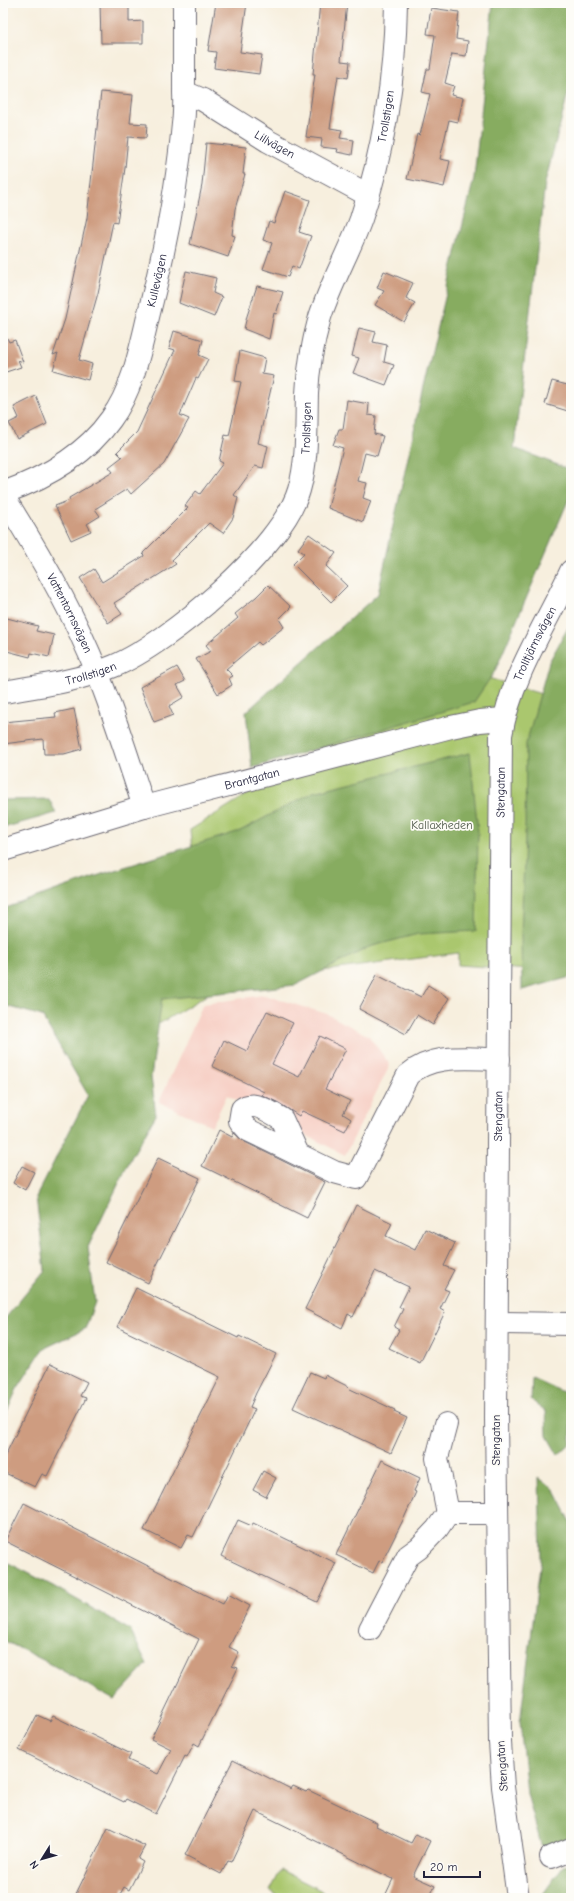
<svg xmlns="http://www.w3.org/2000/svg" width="574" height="1901" viewBox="0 0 574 1901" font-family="'Comic Neue',sans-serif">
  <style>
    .built { fill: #f7d1c7 }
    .green { fill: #aac76e; stroke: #667454 }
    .forest { fill: #87ac61; stroke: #54674e }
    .building { fill: #ce9c80 }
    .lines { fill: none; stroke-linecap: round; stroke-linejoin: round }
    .minor-casing { stroke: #6d6a74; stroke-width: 24 }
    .minor { stroke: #fff; stroke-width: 22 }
    .labels { text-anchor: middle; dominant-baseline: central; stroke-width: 3.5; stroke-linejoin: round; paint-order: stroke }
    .street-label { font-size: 12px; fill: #22223b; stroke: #fdfcf7 }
    .park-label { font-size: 12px; fill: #525c4d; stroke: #fdfcf7 }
  </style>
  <rect width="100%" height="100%" fill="#fdfcf7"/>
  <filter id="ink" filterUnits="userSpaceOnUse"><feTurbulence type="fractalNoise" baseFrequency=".025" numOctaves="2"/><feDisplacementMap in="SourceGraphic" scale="8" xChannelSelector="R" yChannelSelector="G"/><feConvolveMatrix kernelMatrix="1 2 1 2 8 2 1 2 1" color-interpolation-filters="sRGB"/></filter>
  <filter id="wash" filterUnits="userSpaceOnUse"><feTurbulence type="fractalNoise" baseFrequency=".012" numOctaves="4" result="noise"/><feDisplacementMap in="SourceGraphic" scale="16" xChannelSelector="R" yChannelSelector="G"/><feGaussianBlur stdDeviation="0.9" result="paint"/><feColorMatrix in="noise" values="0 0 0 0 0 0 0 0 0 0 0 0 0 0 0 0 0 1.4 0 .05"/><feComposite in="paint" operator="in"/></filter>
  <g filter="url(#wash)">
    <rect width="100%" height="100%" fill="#f7efde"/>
    <path class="built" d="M264,995l63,19 42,22 21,29 -45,90 -118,-60 -15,31 -53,-24 44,-98z"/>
    <path class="green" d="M452,667l119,36v270l-113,-8v-12l-233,31 -106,64 81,-118 -10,-100z
      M281,1870l45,23 -2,5h-40l-14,-7z"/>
    <path class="forest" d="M493,3h78v79l-26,101 -31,265 57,22v24l-76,177 -21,31 -222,66 -6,-56 132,-118 45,-205 51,-211z
      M571,622v355l-49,13 -1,-55 4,-99 1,-92 23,-82z
      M470,753l8,79 -2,99 -58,3 -49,13 -73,38 -134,14 -11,78 5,38 -24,41 -44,91 7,55 -10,27 -42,20 -26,40 -14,31v-99l42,-51 -9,-73 52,-102 -46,-79 -39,-11v-96l99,-35 138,-43 73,-39z
      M49,799l7,14 -53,15v-28z
      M532,1378l31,14 8,-6v57l-13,12 -11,-19 -1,-25 -15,-11z
      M539,1478l15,11 17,33v316l-28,14 -16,-58 -7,-72 21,-163z
      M3,1560l50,26 77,44 17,34 -33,36 -67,-38 -44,-22z
      M571,1865v33h-27l-1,-4 20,-28z"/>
    <g id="blocks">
      <path class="building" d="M100,3h29v19l14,-1v22h-42z
        M216,3h31l-7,49 22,3 -3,19 -45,-6 2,-16 -8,-1z
        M320,3h27l-6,58 9,1 -2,16 -10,-2 -8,52 12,2 -2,8 14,2 -2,15 -15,-3 1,-3 -17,-2 1,-8 -16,-2 9,-63h-2z
        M431,8l28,4 -3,27 12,2 -2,15 -14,-2 -7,29 9,3 -3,9 12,3 -5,24 -9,-2 -9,39 10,2 -6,26 -37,-8 10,-45 3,1 10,-41 -8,-2 5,-23h3l5,-34 -8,-1z
        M101,92l32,3 -3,28 17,1 -1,14 -18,-1 -3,31 -8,55 -4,-1 -15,71 -19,67 13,4 -4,16 -35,-10 5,-17 -5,2 12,-36 22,-101z
        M206,143l40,4 -3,27h2l-10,35 -3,26 3,1 -7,21 -38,-13 12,-59z
        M285,191l25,9 -11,32 12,4 -12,33 -7,-3 -4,11 -25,-8 9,-26 -9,-3 6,-19 5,2z
        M186,271l30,7 -3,15 9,4 -8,20 -35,-14z
        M384,271l29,12 -7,15 9,5 -11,19 -29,-17 9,-14 -7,-3z
        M257,286l26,6 -7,22 -2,-1 -5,26 -25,-10 3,-13z
        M359,328l17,4 -3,10 14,3 -3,17 10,3 -8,20 -33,-12 6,-15 -7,-2z
        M3,330l6,12 6,-2 8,22 -5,-2 3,7 -18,6z
        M174,331l29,9 -4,15 9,4 -10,20 -2,-1 -16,37 9,4 -25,45 -33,30 -4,-5 -32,20 5,7 -13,8 4,7 -20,9 -16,-34 15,-6 -1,-2 44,-26 -4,-5 13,-10 -5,-5 20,-20 38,-82 -6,-2z
        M240,351l25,7 -3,16 12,2 -16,67 10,3 -5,22 -8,-2 -21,29 4,3 -5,20 -10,15 -14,-10 -37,37 4,4 -62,39 8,11 -14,9 -28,-45 14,-9 8,13 42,-26 -1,-3 45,-45 -3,-2 11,-15 4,3 23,-31 -4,-2 6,-26 4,1 12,-54 -6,-1z
        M552,381l19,5v26l-26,-8z
        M36,396l11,28 -30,15 -8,-16 10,-5 -5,-11z
        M347,400l22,4 -1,11 8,1 -2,18 9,2 -6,20 -12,-3 -7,28 9,2 -4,15 8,3 -8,21 -35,-14 15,-60 -10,-3 6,-16h4z
        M309,534l27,19 -10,13 21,20 -16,16 -38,-38 11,-11 -6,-4z
        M268,585l23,22 -12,12 5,8 -23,18 -3,-3 -32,27 7,7 -4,2 3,7 -14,9 -22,-35 15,-8 -5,-6 32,-27 -3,-4 21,-17z
        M3,617l35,9 -2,5 18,4 -5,22 -18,-4 -1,4 -27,-7z
        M177,667l8,14 -8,4 7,12 -15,9 4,9 -19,7 -14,-35z
        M74,709l8,40 -18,5h-20l-1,-15 -40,5v-22l53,-5 -1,-4z
        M377,975l44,22 7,-12 21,13 -16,27 -16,-10 -11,19 -47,-25z
        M267,1011l26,12 -21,41 27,13 21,-41 26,13 -21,40 25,12 -7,13 8,5 -6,12 -43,-20 -3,5 -20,-13 -17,-8 2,-3 -52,-26 12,-26 23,11z
        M219,1130l13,7 2,-4 9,8 82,41 -18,36 -105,-52z
        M158,1158l42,20 -52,105 -42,-21z
        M22,1166l12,6 -9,18 -12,-7z
        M356,1205l36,18 -6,13 29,14 10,-21 30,14 -11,23 10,4 -10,19 5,2 -9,18 5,3 -25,51 -31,-15 10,-18 -5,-3 9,-18 -4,-2 10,-20 -34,-16 -22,46 -5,-3 -6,14 -37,-19z
        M136,1288l102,50 1,-2 37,18 -20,39 -6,14 5,2 -24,50 -38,78 -5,-2 -7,13 -37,-18 76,-153 -103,-50z
        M50,1364l37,18 -7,14 6,2 -39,78 -5,-2 -7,13 -32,-15v-12z
        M310,1372l14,6 1,-3 24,12 -1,1 47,22 -1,2 13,6 -16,35 -98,-45z
        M382,1460l38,18 -6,13 2,1 -11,24 -23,46 -3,-1 -6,12 -37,-18z
        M263,1471l13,7 -10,19 -13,-7z
        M24,1503l199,101 5,-10 22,12 -21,41 10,5 -7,14 6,2 -39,78 -5,-3 -7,14 -2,-1 -29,58 -30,-15 -2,3 -105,-52 18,-35 13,6 3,-5 78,38 -3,6 30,14 13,-25 -20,-10 48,-100 -194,-98z
        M238,1520l14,6 1,-3 83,40 -19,39 -96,-46z
        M233,1760l58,29 2,-3 13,6 2,-2 69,33 -1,3 35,17 5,-9 14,7 -17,35 22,10 -6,12h-45l9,-19 -138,-68 -24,51 -3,-1 -7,13 -36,-19z
        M108,1828l37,18 -7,13 5,3 -14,28 -5,-3 -6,11h-44z"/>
    </g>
  </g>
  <g filter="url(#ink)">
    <use href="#blocks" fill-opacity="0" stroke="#6d6a74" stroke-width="1"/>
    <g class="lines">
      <g class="minor-casing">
        <g id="minor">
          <path id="s1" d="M184,92l19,8 65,41 100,54"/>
          <path id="s2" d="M3,493c42,-15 82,-37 108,-74 21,-28 29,-68 37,-102 16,-63 29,-128 35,-193 2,-13 1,-26 1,-39 0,-28 0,-55 0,-82"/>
          <path id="s3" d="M3,496c35,55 70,115 94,176 18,44 32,90 47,135"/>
          <path id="s4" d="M3,692c37,-6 76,-11 111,-26 55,-23 168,-118 185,-176 9,-31 7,-63 8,-96 1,-26 6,-52 13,-77 11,-34 29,-65 41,-98 23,-69 34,-143 35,-216"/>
          <path id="s5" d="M3,850l141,-43 307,-80 29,-6 23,-2"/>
          <path d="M298,1154l-16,-35c-11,-6 -28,-20 -40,-10l-2,12 8,9 86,42 22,6 52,-103c25,-22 59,-16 91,-16"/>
          <path d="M497,1323l74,1"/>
          <path d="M446,1424l-9,34 11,55"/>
          <path d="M370,1629l38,-73 11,-8 18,-19 11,-16h48"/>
          <path d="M551,1857l20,-8"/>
          <path id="s6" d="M518,1898l-15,-111 -3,-45 -4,-324 5,-683c10,-59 45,-110 70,-164"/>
        </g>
      </g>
      <use href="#minor" class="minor"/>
    </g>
  </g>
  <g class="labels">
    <g class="street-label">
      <text stroke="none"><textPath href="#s4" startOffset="761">Trollstigen</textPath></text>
      <text stroke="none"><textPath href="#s1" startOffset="105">Lillvägen</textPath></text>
      <text stroke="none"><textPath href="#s2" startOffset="280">Kullevägen</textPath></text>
      <text stroke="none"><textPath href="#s4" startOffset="437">Trollstigen</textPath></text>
      <text stroke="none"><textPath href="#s3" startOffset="135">Vattentornsvägen</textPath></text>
      <text stroke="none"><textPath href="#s6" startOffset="1262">Trolltjärnsvägen</textPath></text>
      <text stroke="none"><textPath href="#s4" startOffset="90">Trollstigen</textPath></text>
      <text stroke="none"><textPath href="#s5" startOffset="259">Brantgatan</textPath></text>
      <text stroke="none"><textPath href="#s6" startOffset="1107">Stengatan</textPath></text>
      <text stroke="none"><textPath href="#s6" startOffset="783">Stengatan</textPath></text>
      <text transform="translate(496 1440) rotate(-90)">Stengatan</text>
      <text transform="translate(502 1766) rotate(-94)">Stengatan</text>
    </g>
    <g class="park-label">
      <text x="442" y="825">Kallaxheden</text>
    </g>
  </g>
  <rect width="574" height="1901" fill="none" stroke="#fdfcf7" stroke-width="16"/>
  <g transform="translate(42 1859) rotate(233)" stroke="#fdfcf7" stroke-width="3" paint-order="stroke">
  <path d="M0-3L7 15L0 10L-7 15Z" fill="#22223b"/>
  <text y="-6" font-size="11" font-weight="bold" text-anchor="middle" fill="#22223b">N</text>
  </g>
  <path d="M424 1871v6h56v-6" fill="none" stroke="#22223b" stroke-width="2"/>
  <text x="430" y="1871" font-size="12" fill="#22223b" stroke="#fdfcf7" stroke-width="3" paint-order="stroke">20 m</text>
</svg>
